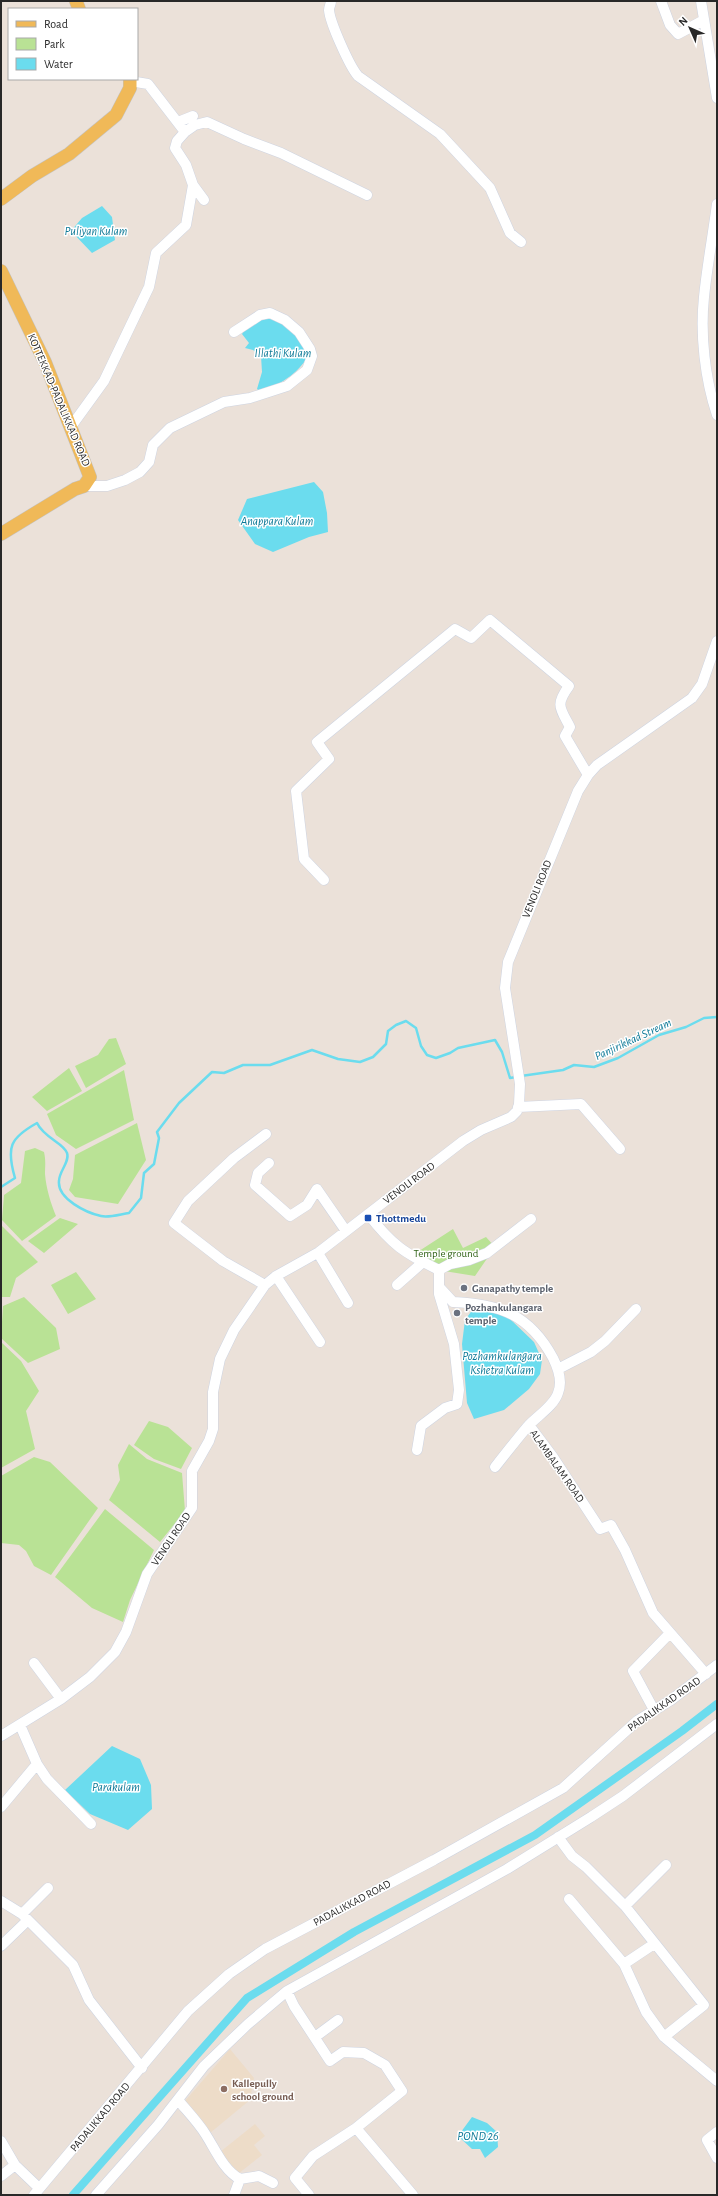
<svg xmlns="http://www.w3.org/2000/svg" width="718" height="2196" viewBox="0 0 718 2196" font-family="'Alegreya Sans',sans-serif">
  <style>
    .education { fill: #eddcc8 }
    .green { fill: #b9e295 }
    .water { fill: #6bdcee }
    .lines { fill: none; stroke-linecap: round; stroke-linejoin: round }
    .stream { stroke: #6bdcee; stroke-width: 2.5 }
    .canal { stroke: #6bdcee; stroke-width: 8 }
    .minor-casing { stroke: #ced4e1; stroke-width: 11 }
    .major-casing { stroke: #c3c3c3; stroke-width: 14 }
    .minor { stroke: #fff; stroke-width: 10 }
    .major { stroke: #f0b958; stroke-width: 13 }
    .transit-dot { fill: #1a4fb4; stroke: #fff; stroke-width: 1.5 }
    .worship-dot { fill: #6b7280; stroke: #fff; stroke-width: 1.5 }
    .education-dot { fill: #8d6e63; stroke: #fff; stroke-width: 1.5 }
    .labels { text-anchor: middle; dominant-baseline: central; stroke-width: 3; stroke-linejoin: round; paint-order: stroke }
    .street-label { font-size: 11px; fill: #282828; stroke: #fff }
    .transit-label { font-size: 11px; font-weight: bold; fill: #164399; stroke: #fff; text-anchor: start }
    .park-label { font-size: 11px; fill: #326419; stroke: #fff }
    .worship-label { font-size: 11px; font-weight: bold; fill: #5b616d; stroke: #fff; text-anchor: start }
    .education-label { font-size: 11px; font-weight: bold; fill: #785e54; stroke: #fff; text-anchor: start }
    .water-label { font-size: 12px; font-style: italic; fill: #0d7997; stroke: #fff }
  </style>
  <rect width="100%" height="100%" fill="#ebe1d9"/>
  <path class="education" d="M230,2049l24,29 -4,22 -40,33 -25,-32z
    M255,2124l10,12 -11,9 8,10 -24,19 -18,-22z"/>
  <path class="green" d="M116,1038l10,26 -40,24 -11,-22 23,-11 11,-16z
    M69,1068l13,23 -35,20 -15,-14z
    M124,1070l10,50 -58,29 -20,-14 -9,-21z
    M137,1123l9,37 -28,44 -43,-7 -6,-7 4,-11 2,-24z
    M35,1148l9,4c2,9 1,14 1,22 1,14 6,30 11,42l-34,25 -20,-21 2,-25 17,-12 4,-32z
    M60,1218l18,6 -34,29 -16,-12z
    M1,1225l37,37 -22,16 -6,19h-9z
    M453,1229l10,19 23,-11 9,10 -20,29 -31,-5 -28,-18z
    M76,1272l20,27 -28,15 -17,-29z
    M24,1297l32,31 4,21 -32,14 -27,-25 2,-32z
    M1,1342l20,19 18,30 -13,20 9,38 -34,19z
    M149,1421l19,6 24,21 -11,21 -27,-10 -20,-14z
    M129,1444l18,15 35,14 3,38 -25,31 -51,-42 11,-20 -2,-15z
    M34,1457l16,5 48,46 -47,67 -17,-9 -8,-15 -7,-6 -18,-2v-67z
    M105,1509l49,41 -24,50 -7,22 -31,-14 -37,-31z"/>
  <path class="water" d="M102,206l10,11 3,23 -23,13 -21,-22 11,-13z
    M269,314l18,13 24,24c-12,23 -27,30 -49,42l-5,-4 5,-17 -1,-16 -8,-6 -8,-2 4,-5 -7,-9 4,-6z
    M314,482l9,10 4,21 1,19 -19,5 -36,15 -18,-8 -17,-24 9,-21z
    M476,1305l33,13 25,24 8,18 -2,14 -11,15 -25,21 -30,9 -7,-16 -5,-59 3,-24z
    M112,1746l28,13 11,26 1,24 -24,21 -38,-16 -25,-24z
    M472,2117l15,6 10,9 1,15 -13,11 -5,-9h-8l-14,-13z"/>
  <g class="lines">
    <path class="stream" d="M521,1076l42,-6 11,-5 20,2 24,-9 41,-23 27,-8 18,-9 13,-1
      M1,1187l14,-9c-9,-31 -5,-40 22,-55 7,15 27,20 30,30 3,9 -8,18 -8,28 -2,18 28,32 42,35 8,2 20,-2 28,-3l12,-15 3,-25 10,-9 5,-26 -2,-6 22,-29 33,-31 12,1 19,-8h27l42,-15 26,9 22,3 13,-5 13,-13 2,-13 8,-6 10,-4 10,7 5,18 6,9 9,3 14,-5 8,-5 37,-8 7,12 8,26 6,-1"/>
    <path class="canal" d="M73,2195l174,-197 107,-66 181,-97 147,-104 35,-27"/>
    <g class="minor-casing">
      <path id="minor" d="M331,1c0,3 -2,6 -2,9 1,13 21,57 29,66l82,58 50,54 20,45 11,9
        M661,1l9,24 8,9 26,-14
        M701,1l16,97
        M130,81l18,3 37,48
        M178,122l15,-6
        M193,185l11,15
        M717,204c-4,31 -10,62 -13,93 -4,38 1,82 13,118
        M70,428l34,-47 45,-94 7,-34 30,-28 7,-40 -7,-20 -11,-17 2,-7 8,-9 10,-7 12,-3 37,17 37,14 86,42
        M84,486h23l18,-6 15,-8 9,-10 4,-17 17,-17 54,-26 26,-4 37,-12 20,-16 5,-14 -2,-7 -11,-17 -14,-12 -15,-7 -10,2 -26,17
        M324,880l-20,-21 -8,-68 33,-32 -12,-17 138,-113 16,9 19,-18 79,66c-14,19 -9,22 1,41l-5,9 23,39
        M518,1107l63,-3 39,45
        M269,1163l-11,10 -3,12 35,31 17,-11 10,-16 29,42
        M368,1214c24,31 36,39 71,56v24l15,50 5,46 -2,14 -12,4 -24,18 -4,24
        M318,1253l30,50
        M439,1270l11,-6 19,-4 18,-7 44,-34
        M276,1276l44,66
        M265,1285l-42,-24 -49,-38 14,-22 46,-43 32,-24
        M397,1285l26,-23
        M440,1288l13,14c47,2 77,13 100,56 5,10 10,23 5,35 -4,13 -21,23 -30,33 -11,13 -22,27 -33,41
        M558,1369l33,-17 14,-11 31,-32
        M529,1425l24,32 47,72 11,-4 14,25 28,63 53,61
        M34,1663l27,36
        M654,1710l-21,-39 37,-38
        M20,1725l17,39 10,15 44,45
        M1,1736l60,-37 29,-22 25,-25 11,-20 21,-58 45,-66v-37l17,-30 4,-12v-37l7,-33 14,-29 31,-45 11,-9 43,-24 144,-111 18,-11 30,-13 6,-6 2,-7 1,-20 -15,-96 3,-26 70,-171 10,-16 9,-10 95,-67 10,-14 15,-43
        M1,1807l36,-43
        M558,1837l14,19 14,11 39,39 79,99 -40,32 53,44
        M569,1899l55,65 22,48 18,25
        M1,1901l21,13 51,51 16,35 53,68
        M625,1906l41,-41
        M22,1914l26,-26
        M1,1946l27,-26
        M624,1964l30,-20
        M287,1991l7,15 36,55 13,-9 21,1 21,12 17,26 -46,37 57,67
        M315,2037l23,-17
        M178,2100c9,11 20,22 28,35 9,14 18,36 34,44l-6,16
        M717,2132l-10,8 10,18
        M1,2141l14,24 24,23
        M1,2176l14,-11
        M240,2179l19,-3 14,7
        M34,2195l154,-184 41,-37 36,-25 169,-89 129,-72 74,-67 34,-21 46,-35
        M96,2195l62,-70 46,-59 44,-42 39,-33 220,-122 84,-52 32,-21 94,-72
        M309,2195l-14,-17 18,-22 43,-28"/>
    </g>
    <g class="major-casing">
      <path id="major" d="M76,1l3,8
        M1,199l31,-23 37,-22 47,-39 14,-27v-9
        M1,271l44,91 45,115 -6,9 -9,3 -74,45"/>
    </g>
    <use href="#minor" class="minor"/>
    <use href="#major" class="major"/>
  </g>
  <rect class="transit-dot" x="364" y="1214" width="8" height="8" rx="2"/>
  <g class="worship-dot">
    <circle cx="464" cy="1288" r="4"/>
    <circle cx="457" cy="1313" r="4"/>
  </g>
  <circle class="education-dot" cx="224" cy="2089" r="4"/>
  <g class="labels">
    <g class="street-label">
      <text transform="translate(59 400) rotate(67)">KOTTEKKAD-PADALIKKAD ROAD</text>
      <text transform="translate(537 889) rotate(-68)">VENOLI ROAD</text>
      <text transform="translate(409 1183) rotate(-37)">VENOLI ROAD</text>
      <text transform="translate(557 1466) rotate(55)">ALAMBALAM ROAD</text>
      <text transform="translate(171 1539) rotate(-56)">VENOLI ROAD</text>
      <text transform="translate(664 1704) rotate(-35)">PADALIKKAD ROAD</text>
      <text transform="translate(352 1903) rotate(-28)">PADALIKKAD ROAD</text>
      <text transform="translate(100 2117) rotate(-50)">PADALIKKAD ROAD</text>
    </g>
    <g class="transit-label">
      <text x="376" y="1218">Thottmedu</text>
    </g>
    <g class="park-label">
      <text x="446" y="1253">Temple ground</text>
    </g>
    <g class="worship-label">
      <text x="472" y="1288">Ganapathy temple</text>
      <text x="465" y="1307">Pozhankulangara<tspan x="465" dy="13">temple</tspan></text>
    </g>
    <g class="education-label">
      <text x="232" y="2083">Kallepully<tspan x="232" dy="13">school ground</tspan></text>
    </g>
    <g class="water-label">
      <text x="96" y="231">Puliyan Kulam</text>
      <text x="283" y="353">Illathi Kulam</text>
      <text x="277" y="521">Anappara Kulam</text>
      <text transform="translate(633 1039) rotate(-25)">Panjirikkad Stream</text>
      <text x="502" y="1356">Pozhamkulangara<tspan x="502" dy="14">Kshetra Kulam</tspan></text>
      <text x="116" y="1787">Parakulam</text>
      <text x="478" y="2136">POND 26</text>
    </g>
  </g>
  <rect width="718" height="2196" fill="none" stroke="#282828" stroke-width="4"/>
  <rect x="8" y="8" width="130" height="72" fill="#ffffff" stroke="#a9a9a9"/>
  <rect x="16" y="21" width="20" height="6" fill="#f0b958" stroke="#a9a9a9"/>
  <text x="44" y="28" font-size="12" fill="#282828">Road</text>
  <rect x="16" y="38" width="20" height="12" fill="#b9e295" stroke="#a9a9a9"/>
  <text x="44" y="48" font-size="12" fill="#282828">Park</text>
  <rect x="16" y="58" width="20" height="12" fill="#6bdcee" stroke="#a9a9a9"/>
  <text x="44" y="68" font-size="12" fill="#282828">Water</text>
  <g transform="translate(690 28) rotate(315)" stroke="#ffffff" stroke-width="3" paint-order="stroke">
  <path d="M0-3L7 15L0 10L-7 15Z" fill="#282828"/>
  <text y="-6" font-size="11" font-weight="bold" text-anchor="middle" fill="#282828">N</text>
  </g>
</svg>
